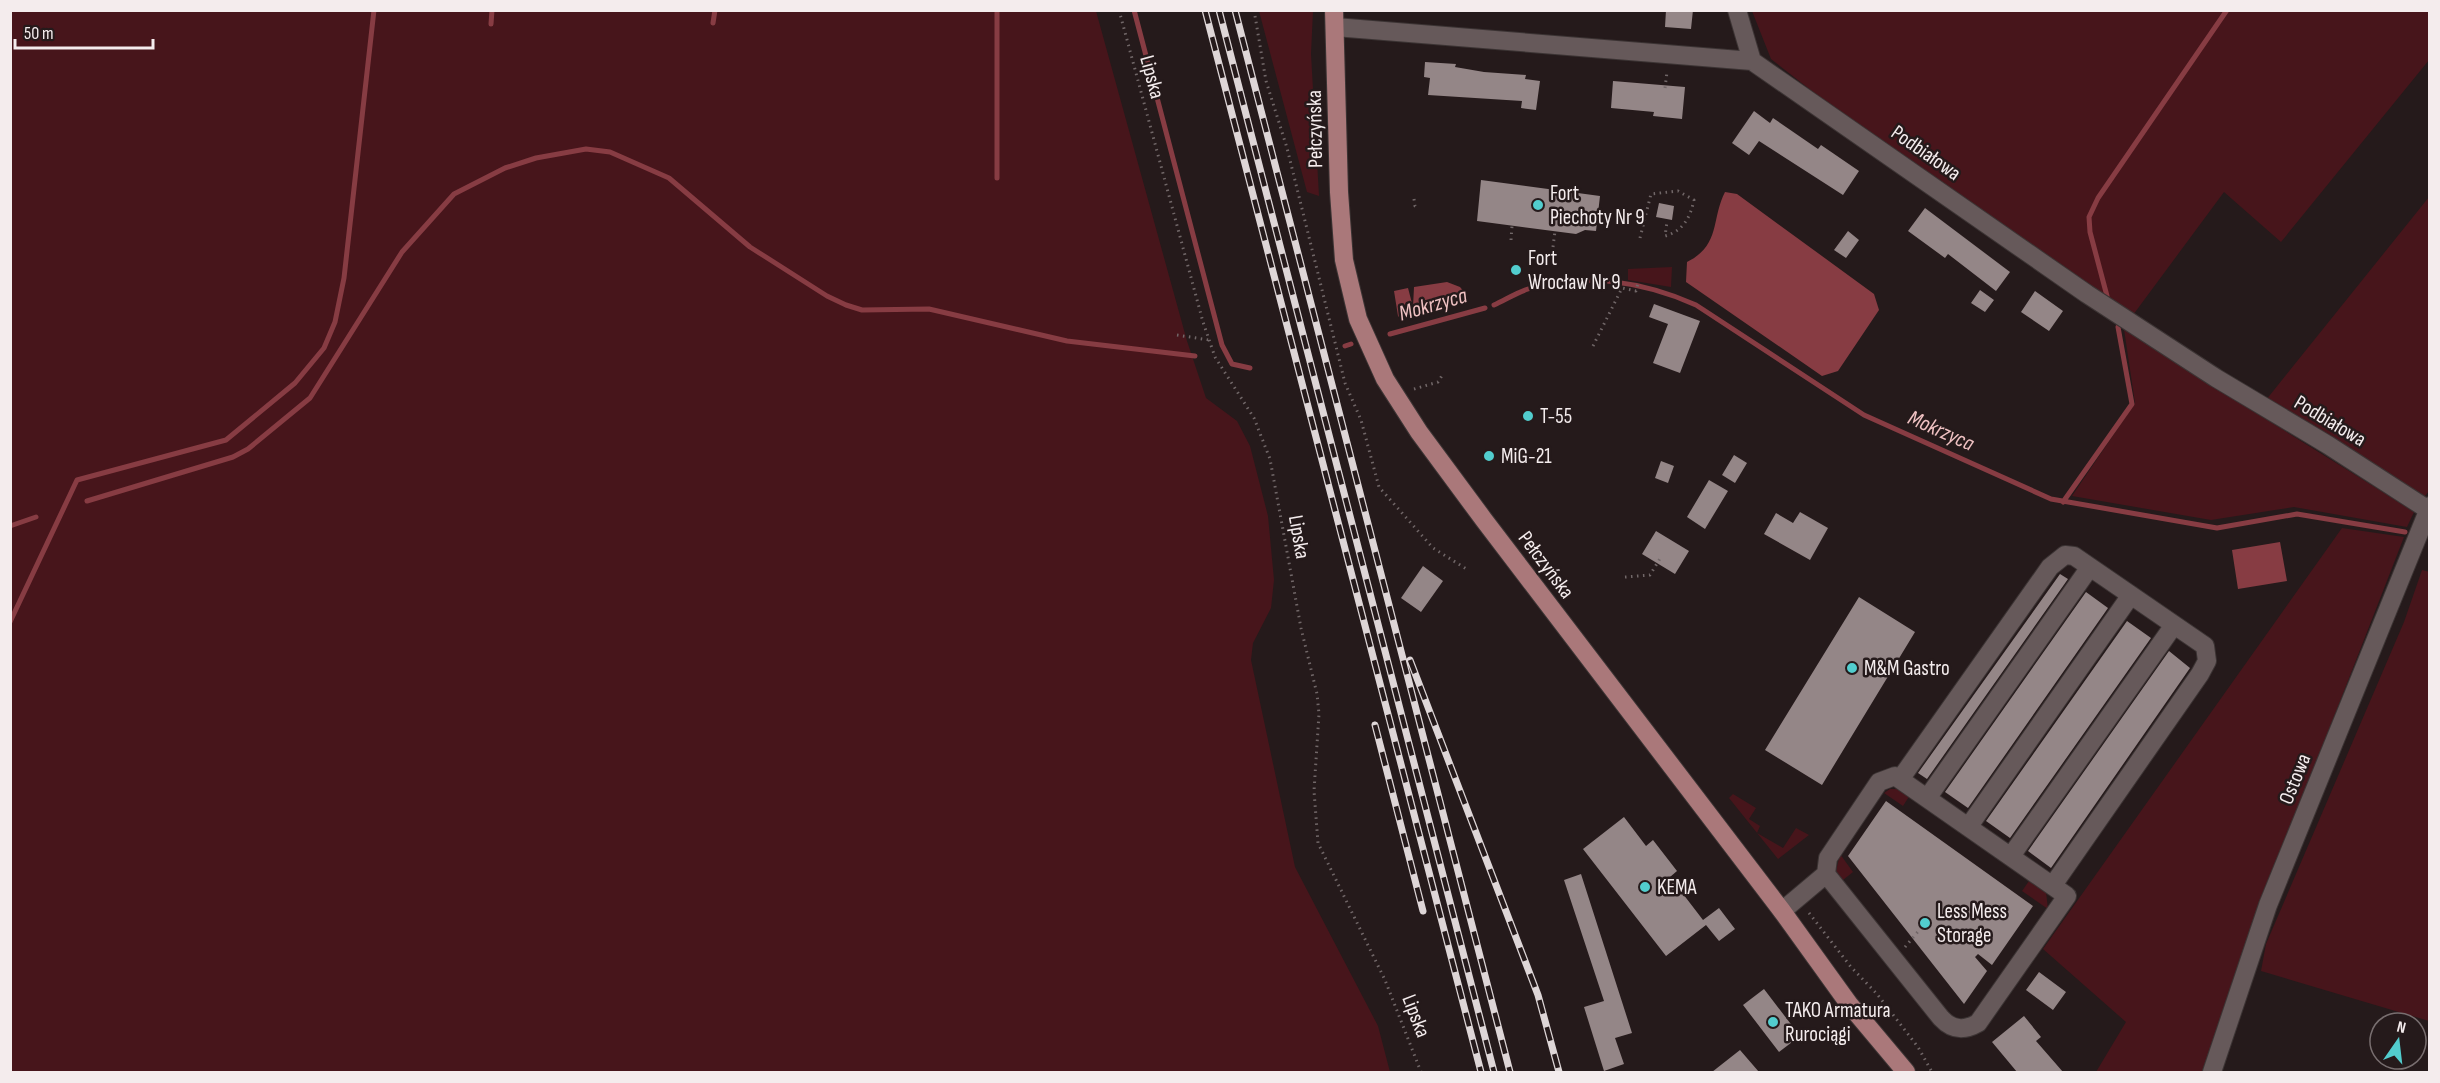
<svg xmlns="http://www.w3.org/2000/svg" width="2440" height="1083" viewBox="0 0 2440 1083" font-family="'Sofia Sans Condensed',sans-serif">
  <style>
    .green { fill: #47151b }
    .water { fill: #873c43 }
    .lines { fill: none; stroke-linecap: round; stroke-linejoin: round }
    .stream { stroke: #873c43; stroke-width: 5 }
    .building { fill: #948687 }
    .minor-casing { stroke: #3c3434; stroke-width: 20 }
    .major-casing { stroke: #3c3434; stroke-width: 20 }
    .path { stroke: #716768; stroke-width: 3; stroke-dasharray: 1.5 4.5; stroke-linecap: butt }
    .minor { stroke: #66595a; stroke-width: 18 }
    .major { stroke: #aa787a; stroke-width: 18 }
    .rail-casing { stroke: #ded6d7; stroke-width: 7 }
    .rail { stroke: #251a1b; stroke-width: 4.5; stroke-dasharray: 14; stroke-linecap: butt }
    .poi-dot { fill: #52cdce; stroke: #251a1b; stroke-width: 2 }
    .labels { text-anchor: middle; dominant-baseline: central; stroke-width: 5; stroke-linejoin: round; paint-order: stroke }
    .street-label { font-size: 21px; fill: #f4eced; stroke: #251a1b }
    .poi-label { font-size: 21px; fill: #f4eced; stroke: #251a1b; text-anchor: start }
    .water-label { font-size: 22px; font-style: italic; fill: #f0c2c3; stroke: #251a1b }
  </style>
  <rect width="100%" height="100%" fill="#251a1b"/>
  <path class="green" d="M10,11h1086l91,330 19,57 31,23 13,25 18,70 6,64 -3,28 -18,35 -2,17 44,207 83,159 12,46h-1379z
    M1259,11h54l-2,43 8,142 -12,-4z
    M1752,11h677v49l-148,182 -57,-50 -91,123 -293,-202 -69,-54z
    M2429,197v294l-4,5 -159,-96z
    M1672,267l-1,20 -43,-7v-11z
    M2124,329c95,63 194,121 290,183l-7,15 -113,-20 -83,13 -139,-24 63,-93z
    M2342,528l62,9 -141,362 -61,173h-106l30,-50 -83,-73z
    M2422,570l8,2 -1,449 -168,-50 5,-27 138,-322z
    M1890,789h11l9,6 -7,11 -19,-13z
    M1733,794l23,14 -7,11 11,7 -3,7 26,15 13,-20 13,7 -31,24 -49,-61z
    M1840,854l13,18 -10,8 -7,-9z
    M2029,881l17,11 2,17 -26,-18z"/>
  <path class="water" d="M1725,192l12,2 137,100 5,16 -41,61 -16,5 -136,-94 1,-20c34,-17 24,-43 38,-70z
    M1447,282l13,5 5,6 -2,7 -63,18 -2,-2 -4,-25 14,-3 5,19 1,-20z
    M2280,542l7,39 -49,8 -6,-39z"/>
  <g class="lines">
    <path class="stream" d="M997,10v168
      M1134,10l88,335 10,19 18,4
      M713,23l2,-13
      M491,24l1,-14
      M2107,296l-17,-64 -1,-15 9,-19 129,-188
      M1494,305c11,-5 22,-12 34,-16 53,-18 117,-7 168,16l168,110 187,84 166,29 80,-14 108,18
      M1390,334l95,-26
      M1345,346l6,-2
      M87,501l146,-44 15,-8 62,-51 92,-146 52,-58 51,-26 31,-10 50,-9 24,3 59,26 81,69 77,49 19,9 16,5 67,-1 138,32 128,15
      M2063,502l69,-98 -14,-77
      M10,526l26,-9
      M10,622l67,-142 149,-40 69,-57 29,-35 11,-26 9,-44 30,-268"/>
  </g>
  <path class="building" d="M1666,10h27l-2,19 -26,-2z
    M1425,62l31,2 -1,3 29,5 42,3 -1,4 15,2 -4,29 -15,-2 1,-7 -94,-6 2,-17 -6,-1z
    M1613,81l72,6 -3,32 -29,-3 1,-4 -43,-4z
    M1754,111l16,12 3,-5 45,31 3,-4 38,26 -16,24 -84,-54 -10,14 -17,-12z
    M1481,180l119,16 -4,35 -11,-1 -9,4 -99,-13z
    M1659,203l15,3 -2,14 -16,-3z
    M1925,208l85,64 -14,19 -48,-37 -3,4 -37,-27z
    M1848,231l11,9 -13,18 -12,-8z
    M1980,290l14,10 -9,12 -14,-9z
    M2035,291l28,20 -14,20 -28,-19z
    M1654,304l46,17 -20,52 -27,-10 15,-39 -19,-7z
    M1734,455l13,8 -12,20 -13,-8z
    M1661,461l13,5 -6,17 -13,-5z
    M1709,480l19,11 -23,38 -18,-12z
    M1800,512l28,16 -18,32 -46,-26 12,-21 17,10z
    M1656,531l33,20 -14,23 -33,-20z
    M1423,566l20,15 -22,31 -20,-14z
    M2060,574l8,5 -141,200 -9,-6z
    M2086,592l22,16 -140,200 -23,-16z
    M1859,597l56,35 -93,153 -57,-35z
    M2127,621l24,17 -141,200 -24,-17z
    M2169,651l21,17 -139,200 -23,-17z
    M1886,801l147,105 -41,59 -14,-11 -3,3 12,14 -23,33 -116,-148z
    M1624,817l22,29 7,-6 24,31 -7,6 33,43 16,-12 16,21 -16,12 -13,-16 -40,31 -83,-107z
    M1581,874l51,159 -17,5 9,26 -20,7 -20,-64 20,-6 -40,-121z
    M2039,972l27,20 -13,18 -27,-20z
    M1764,989l36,47 -21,16 -36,-47z
    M2024,1016l17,21 -5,4 27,31h-46l-25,-30z
    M1740,1050l19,22h-47z"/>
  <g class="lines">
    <g class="minor-casing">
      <path id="minor" d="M1737,10l15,51
        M1335,27l417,34 335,233 129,84 112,67 99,64
        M1901,778l149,-211 15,-12 9,1 131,90 2,15 -7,13 -147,211
        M1928,797l162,-230
        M1969,826l162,-231
        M2011,856l163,-231
        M1782,911l44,-37 115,144c11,12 23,13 37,5l89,-127 -172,-120 -16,6 -51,76 -2,16
        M2212,1072l56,-167 162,-399"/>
    </g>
    <g class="major-casing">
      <path id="major" d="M1334,10l5,182 5,68 14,59 27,60 34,53 65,88 298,391 67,93 57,68"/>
    </g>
    <path class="path" d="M1119,10l84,312 12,35 39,61 16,41 31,169 16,66 2,20 -5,77 4,52 67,137 36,92
      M1254,10l12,71 21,67 58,235 16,37 18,67 54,61 35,22
      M1665,88l2,-16
      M1414,199l1,7 4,2
      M1640,238l11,-44 27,-3 16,9c-4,18 -11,31 -29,36l2,-14
      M1511,240l1,-14
      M1553,247l2,-16
      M1177,335l32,5
      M1593,346l29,-58 14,3 2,-8
      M1414,389l24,-7 5,-8
      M1625,577l25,-2 11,-18
      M1809,913l42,54 26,27 41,53 14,25
      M1905,947l16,-19"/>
    <use href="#minor" class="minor"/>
    <use href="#major" class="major"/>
    <g class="rail-casing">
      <path id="rail" d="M1205,10l276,1062
        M1219,10l275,1062
        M1235,10l275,1062
        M1410,660l128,335 21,77
        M1375,725l48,186"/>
    </g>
    <use href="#rail" class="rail"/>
  </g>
  <g class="poi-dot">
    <circle cx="1538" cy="205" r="6"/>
    <circle cx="1516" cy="270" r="6"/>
    <circle cx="1528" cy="416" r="6"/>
    <circle cx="1489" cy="456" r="6"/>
    <circle cx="1852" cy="668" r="6"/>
    <circle cx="1645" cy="887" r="6"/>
    <circle cx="1925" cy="923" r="6"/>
    <circle cx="1773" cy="1022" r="6"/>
  </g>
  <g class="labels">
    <g class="street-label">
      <text transform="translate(1152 77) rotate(75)">Lipska</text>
      <text transform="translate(1315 129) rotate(-91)">Pełczyńska</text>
      <text transform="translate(1926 153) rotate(35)">Podbiałowa</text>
      <text transform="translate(2330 421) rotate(31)">Podbiałowa</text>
      <text transform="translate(1299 537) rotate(80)">Lipska</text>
      <text transform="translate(1546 565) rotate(53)">Pełczyńska</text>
      <text transform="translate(2295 779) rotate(-68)">Ostowa</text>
      <text transform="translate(1416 1016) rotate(69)">Lipska</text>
    </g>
    <g class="poi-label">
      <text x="1550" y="193">Fort<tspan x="1550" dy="24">Piechoty Nr 9</tspan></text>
      <text x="1528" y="258">Fort<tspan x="1528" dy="24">Wrocław Nr 9</tspan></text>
      <text x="1540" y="416">T-55</text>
      <text x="1501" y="456">MiG-21</text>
      <text x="1864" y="668">M&amp;M Gastro</text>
      <text x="1657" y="887">KEMA</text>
      <text x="1937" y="911">Less Mess<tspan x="1937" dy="24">Storage</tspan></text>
      <text x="1785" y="1010">TAKO Armatura<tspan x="1785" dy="24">Rurociągi</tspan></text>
    </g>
    <g class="water-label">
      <text transform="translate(1433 305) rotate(-16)">Mokrzyca</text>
      <text transform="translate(1941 431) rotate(24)">Mokrzyca</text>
    </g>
  </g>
  <rect width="2440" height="1083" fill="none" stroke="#f4eced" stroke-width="24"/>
  <g transform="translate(2398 1041) rotate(14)"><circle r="28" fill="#251a1b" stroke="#786e6f" stroke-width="1.5"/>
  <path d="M0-4.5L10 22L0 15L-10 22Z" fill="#52cdce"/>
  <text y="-9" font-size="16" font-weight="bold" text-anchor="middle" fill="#f4eced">N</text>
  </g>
  <path d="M15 39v9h138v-9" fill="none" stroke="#f4eced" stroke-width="3"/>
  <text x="24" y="39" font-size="18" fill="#f4eced" stroke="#251a1b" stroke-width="4.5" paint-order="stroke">50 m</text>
</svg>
